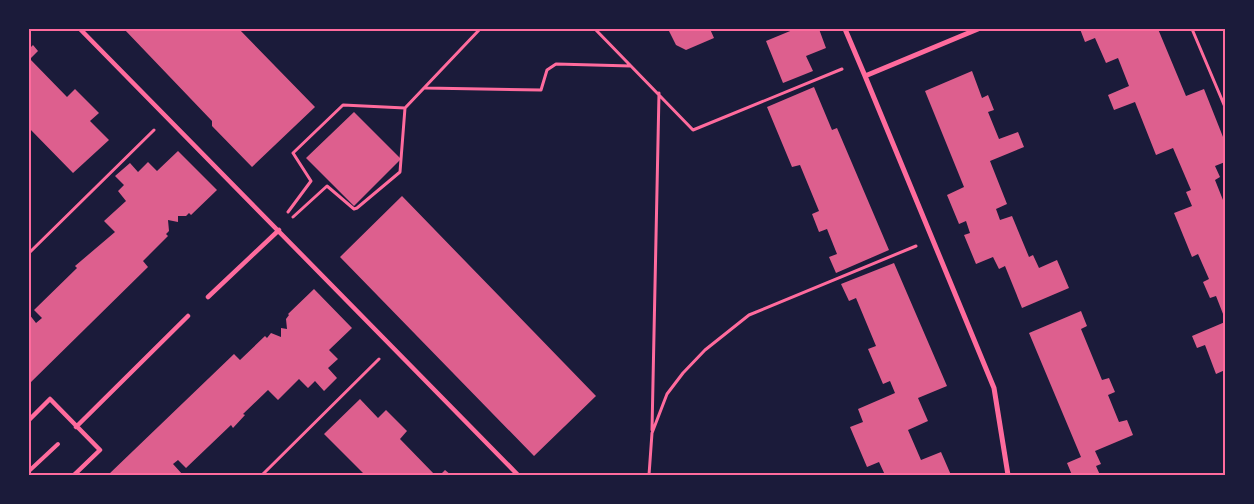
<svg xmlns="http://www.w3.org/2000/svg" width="1254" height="504" viewBox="0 0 1254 504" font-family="Manrope,sans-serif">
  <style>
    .building { fill: #dd5f8e }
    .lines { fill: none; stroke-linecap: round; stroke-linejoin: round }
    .path { stroke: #ff6b9d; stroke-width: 3 }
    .service { stroke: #ff6b9d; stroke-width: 4 }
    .pedestrian { stroke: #ff6b9d; stroke-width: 4.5 }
    .minor { stroke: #ff6b9d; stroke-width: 5 }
    .neatline { fill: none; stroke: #ff6b9d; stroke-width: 2 }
  </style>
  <rect width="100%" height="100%" fill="#1b1b3a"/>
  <path class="building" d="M124,29h115l76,78 -63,60 -40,-41v-5z
    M668,29h42l4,9 -28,12 -10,-5z
    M795,29h24l7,19 -20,8 7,15 -30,12 -17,-42z
    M1080,29h78l28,67 18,-7 21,53v20l-10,4 5,11 -5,3 10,25v114l-9,-23 -6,2 -7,-16 6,-3 -11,-25 -6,3 -18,-44 18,-7 -6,-14 5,-2 -18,-42 -17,7 -21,-53 -21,8 -6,-15 21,-9 -11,-28 -12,5 -11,-25 -10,4z
    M33,45l5,6 -8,8 37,38 8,-8 24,24 -9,8 19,19 -36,33 -44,-45v-79z
    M972,71l10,27 6,-3 6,15 -6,2 11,27 19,-7 6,15 -34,14 17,43 -11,5 4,11 12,-4 17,41 4,-2 6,13 18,-8 12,28 -47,20 -17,-42 -6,3 -6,-12 -17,7 -12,-29 6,-2 -4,-12 -7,3 -12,-29 17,-8 -39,-96z
    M814,87l18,43 5,-2 52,122 -53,23 -7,-16 8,-3 -10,-25 -8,3 -7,-18 7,-3 -19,-46 -8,2 -25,-60z
    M354,112l47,47 -47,47 -48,-48z
    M178,151l39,39 -26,25 -2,-2 -3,3h-8v6l-10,-2 1,11 -3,3 2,2 -25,25 5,6 -119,117v-70l7,9 6,-5 -8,-8 43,-42 -2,-2 40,-34 -11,-11 22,-20 -8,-10 6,-6 -9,-9 15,-13 8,9 10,-10 9,9z
    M402,196l194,200 -62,60 -194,-199z
    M894,263l53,123 -29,12 10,23 -20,9 13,30 20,-8 10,23h-60v-1l-6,1 -6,-13 -12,5 -17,-40 13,-5 -5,-13 37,-16 -5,-12 -7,3 -15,-35 8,-3 -20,-48 -7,3 -8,-17z
    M314,289l38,39 -23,22 9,9 -10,9 9,10 -13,13 -9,-10 -7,7 -9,-9 -21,21 -10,-10 -25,24 2,1 -12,13 -2,-3 -45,43 -8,-8 -5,4 10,11h-75l126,-121 6,6 25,-24 2,2 4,-5 10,4v-9l6,1 -1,-10 3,-4 -1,-1z
    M1081,311l6,15 -6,3 21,51 7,-2 6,14 -7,3 11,27 8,-2 6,15 -38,16 6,13 -5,2 4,9h-28l-5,-12 14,-6 -52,-124z
    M1225,322v48l-9,4 -11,-29 -8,3 -5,-12z
    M360,399l18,19 8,-8 21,21 -7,8 35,36h-70l-41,-41z
    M445,470l6,5h-11z"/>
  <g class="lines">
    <path class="path" d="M595,29l98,101 149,-61
      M1192,29l33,78
      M425,88l116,2 6,-20 9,-6 75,2
      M288,212l23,-31 -18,-28 50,-48 62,3
      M293,217l34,-31 27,23 3,-1 43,-36 5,-64 75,-79
      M29,253l125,-123
      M652,430l7,-337
      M262,475l117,-116
      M649,475l3,-42 15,-39 16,-21 22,-23 44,-35 167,-69"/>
    <path class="service" d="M29,471l29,-27"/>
    <path class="pedestrian" d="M80,29l438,446
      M208,297l71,-67
      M29,420l21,-21 50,51 -26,25
      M76,427l112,-111"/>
    <path class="minor" d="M845,29l20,47
      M978,29l-113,47 129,312 14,87"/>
  </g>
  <rect width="1254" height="504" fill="none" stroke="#1b1b3a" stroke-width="60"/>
  <rect x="30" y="30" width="1194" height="444" class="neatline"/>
</svg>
